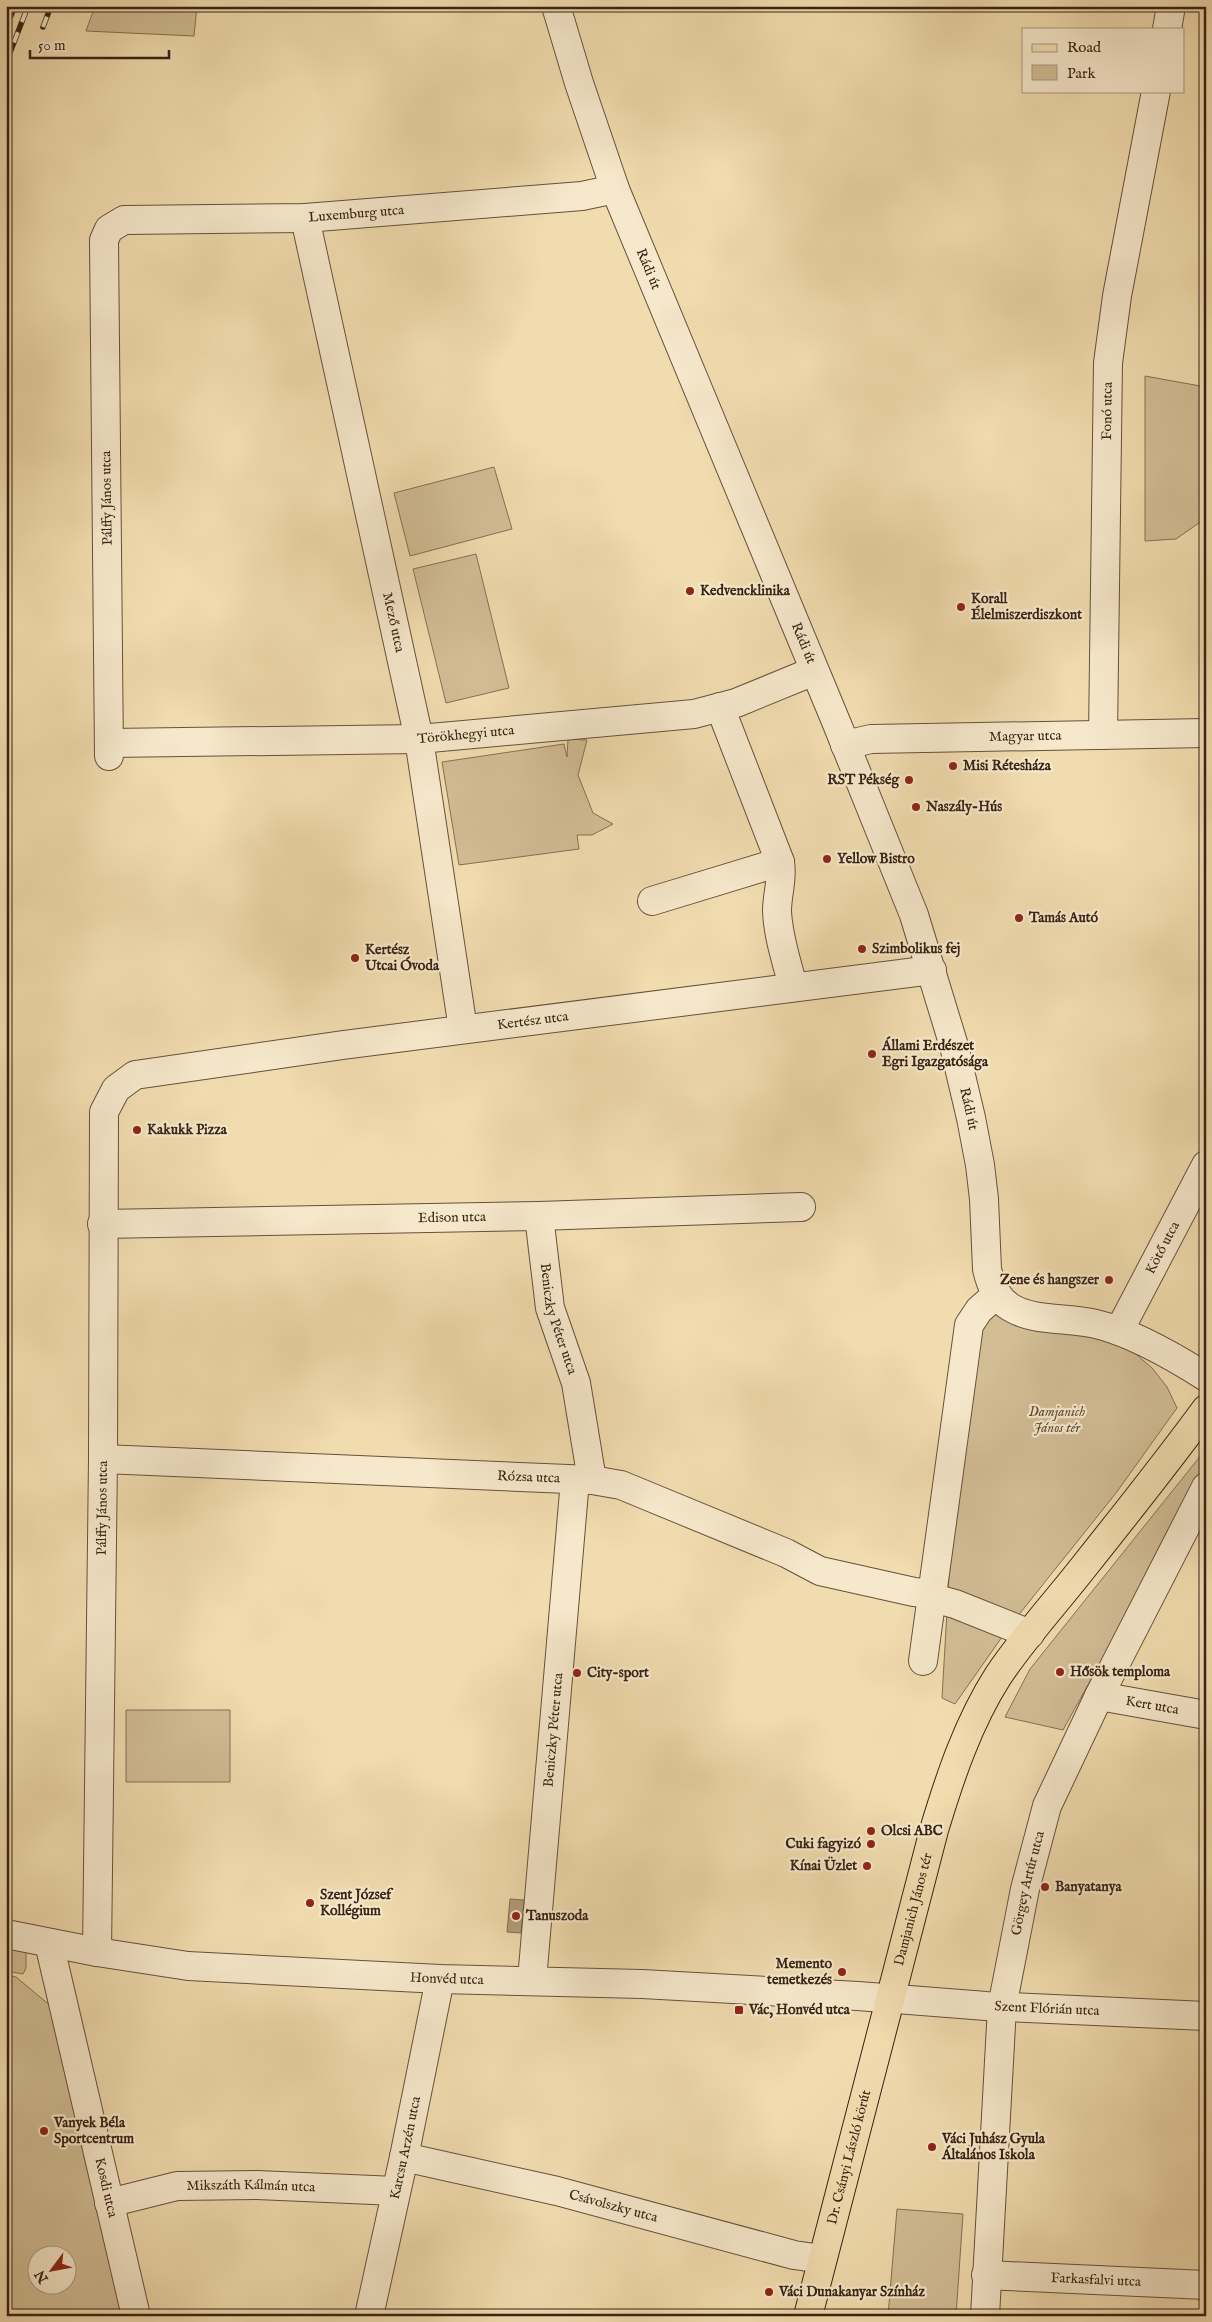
<svg xmlns="http://www.w3.org/2000/svg" width="1212" height="2322" viewBox="0 0 1212 2322" font-family="'IM FELL English',serif">
  <style>
    .green { fill: #d2bd95; stroke: #857054; fill-rule: evenodd }
    .water { fill: #b29d7a; stroke: #816c51 }
    .lines { fill: none; stroke-linecap: round; stroke-linejoin: round }
    .minor-casing { stroke: #66513b; stroke-width: 30 }
    .major-casing { stroke: #382314; stroke-width: 30 }
    .minor { stroke: #f6e8cb; stroke-width: 28 }
    .major { stroke: #f1dcaf; stroke-width: 28 }
    .rail-casing { stroke: #382314; stroke-width: 5.5 }
    .rail { stroke: #f6e8cb; stroke-width: 4; stroke-dasharray: 11; stroke-linecap: butt }
    .poi-dot { fill: #8f2418; stroke: #f6e8cb; stroke-width: 2 }
    .labels { text-anchor: middle; dominant-baseline: central; stroke-width: 4.5; stroke-linejoin: round; paint-order: stroke }
    .street-label { font-size: 14px; fill: #382314; stroke: #f6e8cb }
    .poi-label { font-size: 14px; font-weight: bold; fill: #382314; stroke: #f6e8cb; text-anchor: start }
    .park-label { font-size: 14px; font-style: italic; fill: #5e4a34; stroke: #f6e8cb }
  </style>
  <rect width="100%" height="100%" fill="#f1dcaf"/>
  <filter id="stains"><feTurbulence type="fractalNoise" baseFrequency=".004" numOctaves="4"/><feColorMatrix values="0 0 0 0 .2 0 0 0 0 .09 0 0 0 0 .02 0 0 0 .5 -.17"/></filter>
  <radialGradient id="worn" r=".72"><stop offset=".6" stop-color="#630" stop-opacity="0"/><stop offset="1" stop-color="#630" stop-opacity=".3"/></radialGradient>
  <path class="green" d="M95,6h102l-3,30 -108,-5z
    M1145,376l61,11v131l-30,21 -31,2z
    M494,467l18,62 -102,27 -16,-63z
    M476,554l33,134 -63,15 -33,-134z
    M568,739l19,1 -9,35 15,38 20,11 -21,11h-15l2,14 -120,16 -17,-103 122,-18 3,13z
    M990,1308l133,35 29,25 15,19 10,21 -61,85 -107,134 -54,77 -13,-6 7,-122 29,-248z
    M1206,1449v22l-143,259 -58,-13 25,-48z
    M126,1710h104v72h-104z
    M6,1947l20,3v18l-3,6 -17,-3z
    M6,1975l10,2 36,30 73,309h-119zM38,2254h30v30h-30z
    M897,2209l66,5 -7,102h-68z"/>
  <path class="water" d="M510,1899l14,1 -3,33 -14,-1z"/>
  <g class="lines">
    <g class="minor-casing">
      <g id="minor">
        <path id="s1" d="M556,6l23,77 36,106 222,535 77,191 40,131 17,72 9,47 4,34 3,70c3,14 9,29 23,38 24,15 58,10 86,17 34,8 80,34 110,53"/>
        <path d="M1167,29l4,-23"/>
        <path id="s2" d="M305,218l114,521 44,290"/>
        <path d="M720,707l60,155c3,17 -3,32 -3,49 1,26 10,51 16,76"/>
        <path id="s3" d="M1103,735l5,-372 9,-67 39,-205"/>
        <path id="s4" d="M110,743l309,-4 275,-25 42,-11 78,-32"/>
        <path id="s5" d="M845,745l26,-6 335,-6"/>
        <path id="s6" d="M109,756l-5,-516 5,-11 15,-9 181,-2 277,-22 33,-7"/>
        <path d="M652,901l128,-39"/>
        <path id="s7" d="M539,1216l11,92 26,75 16,97"/>
        <path id="s8" d="M102,1224l437,-8 262,-9"/>
        <path id="s9" d="M1119,1331l87,-166"/>
        <path id="s10" d="M103,1459l489,21 29,5 165,68 34,18 94,21 19,2"/>
        <path d="M933,1598l22,6 75,30"/>
        <path d="M923,1661l46,-336 10,-15 18,-16"/>
        <path id="s11" d="M1099,1696l107,19"/>
        <path id="s12" d="M6,1934l91,18 91,14 252,13 202,5 216,12 128,10 220,10"/>
        <path id="s13" d="M49,1943l87,373"/>
        <path id="s14" d="M97,1952l6,-493 1,-347 12,-23 19,-14 208,-30 589,-75"/>
        <path id="s15" d="M532,1980l43,-500"/>
        <path id="s16" d="M404,2157l153,34 237,64 28,4"/>
        <path id="s17" d="M109,2203l68,-17 80,-1 139,6"/>
        <path id="s18" d="M986,2275l220,10"/>
        <path id="s19" d="M369,2316l35,-159 36,-178"/>
        <path id="s20" d="M985,2316l17,-309 23,-118 22,-83 52,-110 107,-209"/>
      </g>
    </g>
    <g class="major-casing">
      <g id="major">
        <path id="s21" d="M808,2316l126,-486c16,-53 34,-107 64,-154 24,-36 53,-68 80,-102 43,-54 87,-109 128,-165"/>
      </g>
    </g>
    <use href="#minor" class="minor"/>
    <use href="#major" class="major"/>
    <g class="rail-casing">
      <path id="rail" d="M43,27l8,-21
        M6,28l9,-22
        M6,63l22,-57"/>
    </g>
    <use href="#rail" class="rail"/>
  </g>
  <g class="poi-dot">
    <circle cx="690" cy="591" r="5"/>
    <circle cx="961" cy="607" r="5"/>
    <circle cx="953" cy="766" r="5"/>
    <circle cx="909" cy="780" r="5"/>
    <circle cx="916" cy="807" r="5"/>
    <circle cx="827" cy="859" r="5"/>
    <circle cx="1019" cy="918" r="5"/>
    <circle cx="862" cy="949" r="5"/>
    <circle cx="355" cy="958" r="5"/>
    <circle cx="872" cy="1054" r="5"/>
    <circle cx="137" cy="1130" r="5"/>
    <circle cx="1109" cy="1280" r="5"/>
    <circle cx="1060" cy="1672" r="5"/>
    <circle cx="577" cy="1673" r="5"/>
    <circle cx="871" cy="1831" r="5"/>
    <circle cx="871" cy="1844" r="5"/>
    <circle cx="867" cy="1866" r="5"/>
    <circle cx="1045" cy="1887" r="5"/>
    <circle cx="310" cy="1903" r="5"/>
    <circle cx="516" cy="1916" r="5"/>
    <circle cx="842" cy="1972" r="5"/>
    <rect x="734" y="2005" width="10" height="10" rx="2.5"/>
    <circle cx="44" cy="2131" r="5"/>
    <circle cx="932" cy="2147" r="5"/>
    <circle cx="769" cy="2292" r="5"/>
  </g>
  <g class="labels">
    <g class="street-label">
      <text stroke="none"><textPath href="#s6" startOffset="778">Luxemburg utca</textPath></text>
      <text stroke="none"><textPath href="#s1" startOffset="279">Rádi út</textPath></text>
      <text stroke="none"><textPath href="#s3" startOffset="324">Fonó utca</textPath></text>
      <text transform="translate(107 498) rotate(-91)">Pálffy János utca</text>
      <text stroke="none"><textPath href="#s2" startOffset="414">Mező utca</textPath></text>
      <text stroke="none"><textPath href="#s1" startOffset="684">Rádi út</textPath></text>
      <text stroke="none"><textPath href="#s4" startOffset="356">Törökhegyi utca</textPath></text>
      <text stroke="none"><textPath href="#s5" startOffset="181">Magyar utca</textPath></text>
      <text stroke="none"><textPath href="#s14" startOffset="1291">Kertész utca</textPath></text>
      <text stroke="none"><textPath href="#s1" startOffset="1179">Rádi út</textPath></text>
      <text stroke="none"><textPath href="#s8" startOffset="350">Edison utca</textPath></text>
      <text stroke="none"><textPath href="#s9" startOffset="94">Kötő utca</textPath></text>
      <text stroke="none"><textPath href="#s7" startOffset="105">Beniczky Péter utca</textPath></text>
      <text stroke="none"><textPath href="#s10" startOffset="426">Rózsa utca</textPath></text>
      <text stroke="none"><textPath href="#s14" startOffset="444">Pálffy János utca</textPath></text>
      <text stroke="none"><textPath href="#s11" startOffset="54">Kert utca</textPath></text>
      <text stroke="none"><textPath href="#s15" startOffset="251">Beniczky Péter utca</textPath></text>
      <text stroke="none"><textPath href="#s20" startOffset="436">Görgey Artúr utca</textPath></text>
      <text stroke="none"><textPath href="#s21" startOffset="420">Damjanich János tér</textPath></text>
      <text stroke="none"><textPath href="#s12" startOffset="444">Honvéd utca</textPath></text>
      <text stroke="none"><textPath href="#s12" startOffset="1045">Szent Flórián utca</textPath></text>
      <text stroke="none"><textPath href="#s19" startOffset="172">Karcsu Arzén utca</textPath></text>
      <text stroke="none"><textPath href="#s21" startOffset="164">Dr. Csányi László körút</textPath></text>
      <text stroke="none"><textPath href="#s17" startOffset="144">Mikszáth Kálmán utca</textPath></text>
      <text stroke="none"><textPath href="#s13" startOffset="251">Kosdi utca</textPath></text>
      <text stroke="none"><textPath href="#s16" startOffset="215">Csávolszky utca</textPath></text>
      <text stroke="none"><textPath href="#s18" startOffset="110">Farkasfalvi utca</textPath></text>
    </g>
    <g class="poi-label">
      <text x="700" y="591">Kedvencklinika</text>
      <text x="971" y="599">Korall<tspan x="971" dy="16">Élelmiszerdiszkont</tspan></text>
      <text x="963" y="766">Misi Rétesháza</text>
      <text x="899" y="780" text-anchor="end">RST Pékség</text>
      <text x="926" y="807">Naszály-Hús</text>
      <text x="837" y="859">Yellow Bistro</text>
      <text x="1029" y="918">Tamás Autó</text>
      <text x="872" y="949">Szimbolikus fej</text>
      <text x="365" y="950">Kertész<tspan x="365" dy="16">Utcai Óvoda</tspan></text>
      <text x="882" y="1046">Állami Erdészet<tspan x="882" dy="16">Egri Igazgatósága</tspan></text>
      <text x="147" y="1130">Kakukk Pizza</text>
      <text x="1099" y="1280" text-anchor="end">Zene és hangszer</text>
      <text x="1070" y="1672">Hősök temploma</text>
      <text x="587" y="1673">City-sport</text>
      <text x="881" y="1831">Olcsi ABC</text>
      <text x="861" y="1844" text-anchor="end">Cuki fagyizó</text>
      <text x="857" y="1866" text-anchor="end">Kínai Üzlet</text>
      <text x="1055" y="1887">Banyatanya</text>
      <text x="320" y="1895">Szent József<tspan x="320" dy="16">Kollégium</tspan></text>
      <text x="526" y="1916">Tanuszoda</text>
      <text x="832" y="1964" text-anchor="end">Memento<tspan x="832" dy="16">temetkezés</tspan></text>
      <text x="749" y="2010">Vác, Honvéd utca</text>
      <text x="54" y="2123">Vanyek Béla<tspan x="54" dy="16">Sportcentrum</tspan></text>
      <text x="942" y="2139">Váci Juhász Gyula<tspan x="942" dy="16">Általános Iskola</tspan></text>
      <text x="779" y="2292">Váci Dunakanyar Színház</text>
    </g>
    <g class="park-label">
      <text x="1057" y="1412">Damjanich<tspan x="1057" dy="16">János tér</tspan></text>
    </g>
  </g>
  <rect width="1212" height="2322" fill="none" stroke="#f1dcaf" stroke-width="25"/>
  <rect x="8" y="8" width="1197" height="2307" fill="none" stroke="#382314" stroke-width="2.5"/>
  <rect x="12" y="12" width="1187" height="2297" fill="none" stroke="#382314"/>
  <rect x="1022" y="28" width="162" height="65" fill="#f6e8cb" stroke="#aa9982"/>
  <rect x="1032" y="44" width="25" height="8" fill="#f1dcaf" stroke="#aa9982"/>
  <text x="1067" y="52" font-size="15" fill="#382314">Road</text>
  <rect x="1032" y="65" width="25" height="15" fill="#d2bd95" stroke="#aa9982"/>
  <text x="1067" y="78" font-size="15" fill="#382314">Park</text>
  <g transform="translate(52 2270) rotate(238)"><circle r="24" fill="#f6e8cb" stroke="#aa9982"/>
  <path d="M0-4L9 19L0 12L-9 19Z" fill="#8f2418"/>
  <text y="-8" font-size="14" font-weight="bold" text-anchor="middle" fill="#382314">N</text>
  </g>
  <path d="M30 50v8h139v-8" fill="none" stroke="#382314" stroke-width="2.5"/>
  <text x="38" y="50" font-size="15" fill="#382314" stroke="#f6e8cb" stroke-width="4" paint-order="stroke">50 m</text>
  <rect width="100%" height="100%" filter="url(#stains)"/>
  <rect width="100%" height="100%" fill="url(#worn)"/>
</svg>
